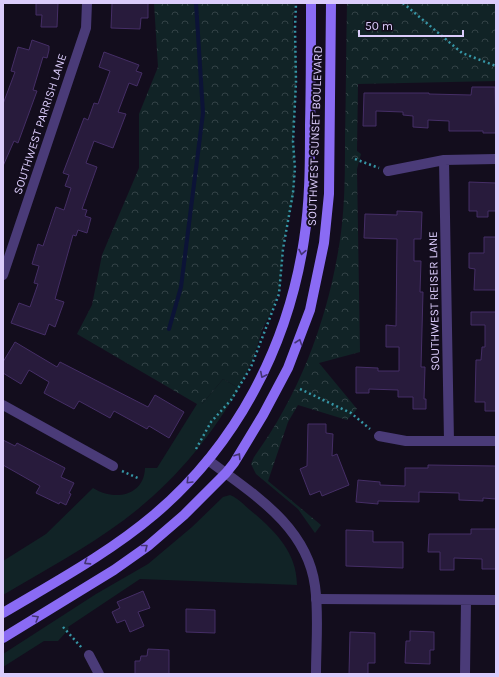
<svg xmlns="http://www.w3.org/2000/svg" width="499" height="677" viewBox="0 0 499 677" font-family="Karla,sans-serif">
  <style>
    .green { fill: #112326 }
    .forest { fill: url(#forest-crowns) }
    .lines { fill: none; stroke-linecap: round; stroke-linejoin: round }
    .stream { stroke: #0c1337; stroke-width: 4 }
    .building { fill: #281b3c; stroke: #452e66 }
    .path { stroke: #3696a6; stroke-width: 2.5; stroke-dasharray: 2 3; stroke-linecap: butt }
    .minor { stroke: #4a3b78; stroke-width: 10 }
    .tertiary { stroke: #4a3b78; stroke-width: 10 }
    .secondary { stroke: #8a6bf4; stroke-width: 10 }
    .oneway { stroke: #433373 }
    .labels { text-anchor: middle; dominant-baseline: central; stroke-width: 4; stroke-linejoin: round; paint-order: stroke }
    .street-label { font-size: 12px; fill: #dbccfb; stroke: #130d1d }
  </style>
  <defs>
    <pattern id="forest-crowns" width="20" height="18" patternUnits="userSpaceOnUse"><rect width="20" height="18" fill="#112326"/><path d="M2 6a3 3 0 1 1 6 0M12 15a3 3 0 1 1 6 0" fill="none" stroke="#334246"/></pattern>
  </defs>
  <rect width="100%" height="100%" fill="#130d1d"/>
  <path class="green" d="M223,379l16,9c-29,51 -68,97 -115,132 -38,28 -80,51 -121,75v-34l43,-27 47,-46c20,13 51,9 52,-20h12l40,-64h5z
    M230,495c8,3 14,10 20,15 24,20 47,42 47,75l-157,-6 -72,48 1,2 -11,12h-14l-41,26v-13l93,-60 52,-30 44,-37 31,-30z"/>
  <path class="forest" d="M154,3h141l-2,20 4,46 -4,73 2,8 -1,44 -11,51 -3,43 -7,20 -11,22 -8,27 -15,31 -16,-9 -21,25h-5l-120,-70 15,-29 10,-50 37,-87v-54l19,-47z
    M347,3h149v78l-138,3 -1,67 4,3 -4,15 3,183 -41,11 38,46 -10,11 -49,-15 -10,17 -20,59 53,44 -6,8 -17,-24 -42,-35 -5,-10 3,-7c48,-66 76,-144 87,-224 4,-31 4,-62 4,-94 1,-45 1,-91 2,-136z"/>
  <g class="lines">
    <path class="stream" d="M169,329l12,-42 22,-174 -7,-110"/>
  </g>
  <path class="building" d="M36,3h22l-1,24h-16l1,-12h-6z
    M112,3h36v15h-7l-1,11 -29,-1z
    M32,40l17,6v4l-2,8 -4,-1 -10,33 4,1 -19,52 -4,-2 -11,25v-62l12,-32 -4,-1 7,-24 11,3z
    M104,52l35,13 -3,6 6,2 -5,13 -8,-3 -11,29 8,2 -13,34 -19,-7 -8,22 11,4 -15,42 5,1 -2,6 6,2 -4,15 -9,-3 -2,6 -3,-1 -18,64 9,3 -9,25 -6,-3 -4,11 -34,-12 8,-20 11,4 8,-23 -4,-1 5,-17 -7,-2 6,-20 5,2 13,-39 8,3 7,-22 -6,-2 4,-11 -6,-2 21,-55 4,2 6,-17 4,1 12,-33 -11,-4z
    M472,87h23l1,46h-13v-2h-34v-10l-21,-1v8l-15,-1v-11l-10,-1v-3l-27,-1v15h-13l1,-33h65v1l42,1z
    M469,182l27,1v28h-8v6h-11v-6h-8z
    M397,211l25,1 -1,27h-7v22h7l-1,31h3l-2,75h4l-1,32h2v10h-13v-12h-15v-7l-29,-1v4h-13v-26l22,1v3h21v-24h-13v-22l10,1 1,-87 -33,-1 1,-24 32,1z
    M484,237h12v53h-22l1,-21 -6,-1v-15h15z
    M471,312h25v99h-11v-9h-10l1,-42h5l1,-13h3v-22h-14z
    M15,342l42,25 3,-5 88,45 7,-12 29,17 -15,26 -20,-12 -2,3 -33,-18 -4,7 -31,-17 -5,8 -30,-16 5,-11 -20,-12 -8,14 -18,-11v-11z
    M308,424h18v9l7,1 -1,22 5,-2 12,31 -27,11 -2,-5 -10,4 -10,-26 7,-3z
    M3,440l12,6 2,-3 48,25 -4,9 13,6 -5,10 2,1 -5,11 -6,-3 -1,2 -23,-11 4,-7 -37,-21z
    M428,465l68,1v33l-13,-1v3l-24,-1v-7l-40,-1v10l-41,-1v3l-22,-2 2,-22 22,2v3l25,1v-18h23z
    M471,529h25v40h-14v-10l-28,-1v12h-14v-18h-12l1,-18h42z
    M346,530l27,1v11h30v26l-57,-2z
    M143,591l7,17 -12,4 6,14 -14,6 -5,-12 -8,3 -5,-11 8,-4 -3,-6z
    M186,609l29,1v23l-29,-1z
    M410,631l24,1v18h-4v14l-25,-1 1,-22h4z
    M350,632l25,1v30h-7v11h-19z
    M148,649l21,1v24h-34v-13h5l1,-5h6z"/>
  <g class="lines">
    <path class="path" d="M403,3l59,50 34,13
      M355,159l24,9
      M300,389l51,24 19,16
      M196,449l15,-27 20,-22 20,-33 28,-73 4,-45 10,-56 2,-25 -2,-26 3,-60 -1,-54 1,-25
      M122,471l18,8
      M63,627l19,21"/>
    <path class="minor" d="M444,160l5,281
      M388,171l56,-11 52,-1
      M3,275l83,-247 1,-25
      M3,405l110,61
      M379,436l27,5h90
      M316,599l180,1
      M89,655l10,19
      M465,674l1,-73"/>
    <path class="tertiary" d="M208,460c45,34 99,66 107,126 4,28 1,59 1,88"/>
    <path class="secondary" d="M3,613c52,-31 106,-60 152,-99 82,-70 133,-168 149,-274 6,-38 6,-77 6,-115 1,-40 1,-81 1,-122
      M3,638l111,-68 34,-24 36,-31 42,-42 8,-10 29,-48 25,-47 22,-58 14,-67 5,-49 2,-191"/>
  </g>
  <defs><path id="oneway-chevron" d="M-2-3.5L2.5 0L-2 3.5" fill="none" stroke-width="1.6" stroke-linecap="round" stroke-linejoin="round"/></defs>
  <g class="oneway">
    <use href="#oneway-chevron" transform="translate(302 252) rotate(101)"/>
    <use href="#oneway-chevron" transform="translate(299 342) rotate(-71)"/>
    <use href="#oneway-chevron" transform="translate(263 375) rotate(117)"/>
    <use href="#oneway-chevron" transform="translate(238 456) rotate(-58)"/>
    <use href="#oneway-chevron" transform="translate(189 481) rotate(135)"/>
    <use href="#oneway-chevron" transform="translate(145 547) rotate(-38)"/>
    <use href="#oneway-chevron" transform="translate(87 562) rotate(147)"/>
    <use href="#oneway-chevron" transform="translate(36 618) rotate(-31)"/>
  </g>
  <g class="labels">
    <g class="street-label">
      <text transform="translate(40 124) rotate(-72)">SOUTHWEST PARRISH LANE</text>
      <text transform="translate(315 136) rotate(-88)">SOUTHWEST SUNSET BOULEVARD</text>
      <text transform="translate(434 301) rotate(-91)">SOUTHWEST REISER LANE</text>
    </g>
  </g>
  <rect width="499" height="677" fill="none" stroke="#dbccfb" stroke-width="8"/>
  <path d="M359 30v6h104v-6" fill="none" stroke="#dbccfb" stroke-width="2"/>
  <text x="365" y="30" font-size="12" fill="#dbccfb" stroke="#130d1d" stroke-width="3" paint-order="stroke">50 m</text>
</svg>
